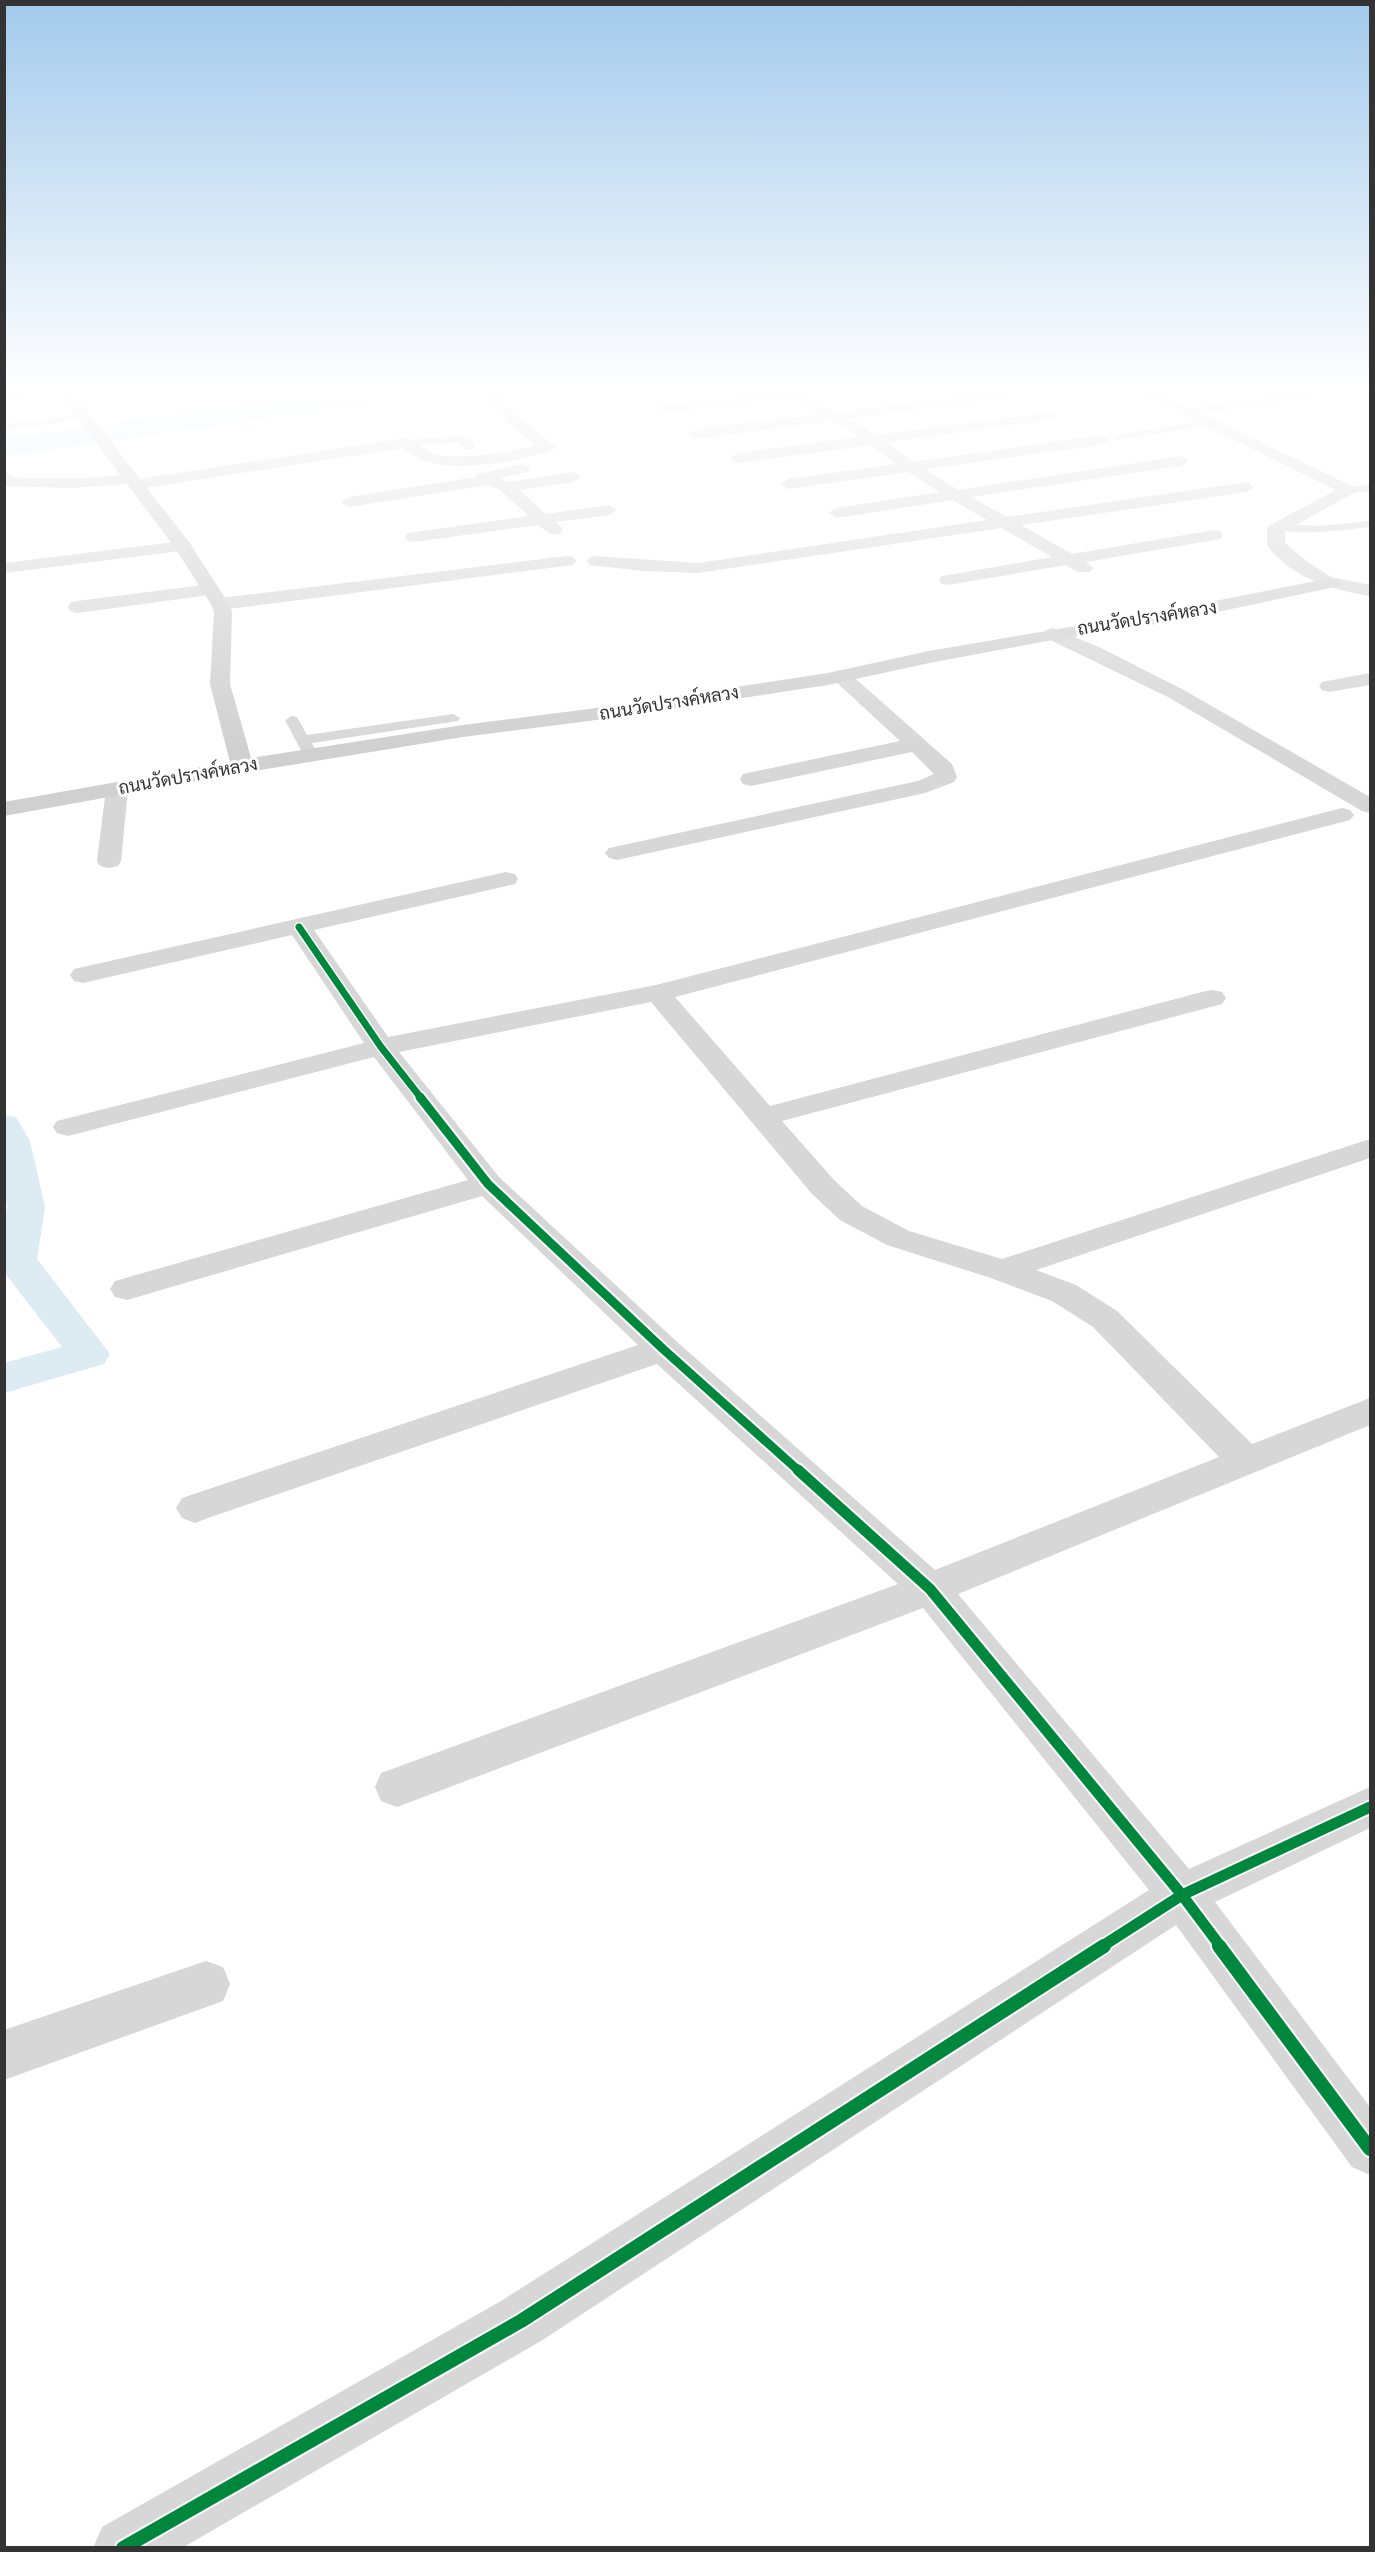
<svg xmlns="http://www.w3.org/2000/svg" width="1375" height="2552" viewBox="0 0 1375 2552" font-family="'Fira Sans Condensed',Sarabun,sans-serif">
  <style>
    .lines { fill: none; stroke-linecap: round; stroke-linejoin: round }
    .canal { fill: #ddebf3; fill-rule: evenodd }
    .river { fill: #ddebf3; fill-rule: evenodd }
    .lane { fill: #d7d7d7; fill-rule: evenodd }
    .street { fill: #d7d7d7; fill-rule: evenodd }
    .secondary { fill: #d0d0d0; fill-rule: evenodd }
    .cycleway-far3-casing { stroke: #fff; stroke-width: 10 }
    .cycleway-far2-casing { stroke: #fff; stroke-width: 13 }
    .cycleway-far1-casing { stroke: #fff; stroke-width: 15 }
    .cycleway-casing { stroke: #fff; stroke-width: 18 }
    .cycleway-far3 { stroke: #00873e; stroke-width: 7 }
    .cycleway-far2 { stroke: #00873e; stroke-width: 9 }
    .cycleway-far1 { stroke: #00873e; stroke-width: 11 }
    .cycleway { stroke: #00873e; stroke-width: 14 }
    .labels { text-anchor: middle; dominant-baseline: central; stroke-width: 6; stroke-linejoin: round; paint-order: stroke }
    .far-street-label { font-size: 18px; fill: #333; stroke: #fff }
  </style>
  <rect width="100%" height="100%" fill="#fff"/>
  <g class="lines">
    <path class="canal" d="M4,1115l12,2 14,24 15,66 -8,52 73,95 -6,10 -100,29v-30l58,-16 -58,-75v-49l3,-16 -3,-14z"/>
    <path class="river" d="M316,393h73l-4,6 -10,3 -371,55v-18z"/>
    <path class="lane" d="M46,393l-5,3 -37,4v-6z
      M86,414l5,3 -1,2 -86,11v-6z
      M1208,420l4,1v4l-93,15 -5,-3 5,-3z
      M459,436l11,3 4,8 -1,2h-8l-6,-7 -53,4 -5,-3 5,-3z
      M1370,485v6l-22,2 -6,-3 6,-3z
      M1370,521v6c-19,2 -82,11 -95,0l6,-3 40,2z
      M453,714l7,4 -2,3 -146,22 5,11 -7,4 -7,-4 -18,-34 7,-4 5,1 10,18z"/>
    <path class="street" d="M489,393h12l2,11 49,40 3,3 -3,3c-32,11 -92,22 -124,12 -9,-3 -17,-9 -25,-14l-266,41 -8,-5 -59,4 -66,-2v-15l10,6 10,1h62l46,-4 8,5 266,-41c11,3 18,12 28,16 21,7 80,-3 102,-8l-45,-38z
      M768,393h43l-2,2 28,17 145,-19 33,1 -7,4 -159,21 27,16 174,-23 7,4 -7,4 -163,22 26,20 188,-27 8,5 -8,5 -176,24 33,21 223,-34 8,5 -8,5 -210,31 36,20 240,-35 8,5 -8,5 -226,33 51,29 142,-24 6,1 3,4 -3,4 -6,1 -128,22 7,6 -3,4h-12l-12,-7 -118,20 -6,-1 -3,-4 3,-4 6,-1 104,-18 -51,-29 -303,45 -55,-2 -53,-6 -3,-4 3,-4 6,-1 102,7 289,-43 -34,-20 -117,18 -8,-5 8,-5 104,-16 -32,-20 -120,17 -8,-5 8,-5 108,-15 -25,-19 -133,18 -8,-5 8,-5 121,-16 -27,-16 -136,18 -8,-5 8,-5 124,-15 -26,-16 -135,16 -7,-4 7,-4z
      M1139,393h18l31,15 100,-15h36l-7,4 -115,17 152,73 2,3 -2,3 -69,38v12l24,20 22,14 39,8v11c-38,-7 -78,-17 -103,-51v-16l3,-4 66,-35z
      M522,464l6,2 2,3 -2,3 -28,6 8,4 65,-10 8,5 -8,5 -54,8 27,24 63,-9 8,5 -8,5 -53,7 7,8 -3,4c-10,2 -14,-3 -22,-9l-124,17 -6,-1 -3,-4 3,-4 121,-17 -29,-26 -12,-5 -139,22 -8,-5 8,-5 127,-20 2,-3z
      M183,541l6,1 3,4 -3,4 -185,23v-10z
      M567,556l6,1 3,4 -3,4 -353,45 -7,-2 -2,-4 2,-4 7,-2z
      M211,584l6,2 3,4 -3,4 -140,19 -7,-2 -2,-4 2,-4 7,-2z
      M1053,628l48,20 81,41 188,108v16l-8,-2 -194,-114 -122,-59 -3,-4 3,-4z
      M841,670l7,2 104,92 5,13 -3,5 -29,11 -308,67 -8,-2 -4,-5 4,-5 309,-67 16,-7 -22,-22 -161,34 -8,-2 -3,-5 3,-5 157,-33 -66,-61 -3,-4 3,-4z
      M1370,673v12l-41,7 -7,-2 -3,-4 3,-4z
      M117,782l8,2 3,5 -7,72 -3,5 -9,2 -9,-2 -3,-5 9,-72 3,-5z
      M1342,808l8,2 4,5 -4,5 -675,177 95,109 432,-114 10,-2 10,2 4,6 -4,6 -440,117 52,59 28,26 47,25 93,28 368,-120v19l-334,112 40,15 41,26 135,133 118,-46v27l-412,169 231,275 181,-82v41l-155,74 155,205v68l-18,-8 -176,-242 -635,416 -359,207h-89l9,-21 399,-226 648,-411 -226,-282 -526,199 -16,-6 -6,-14 6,-14 517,-189 -241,-220 -449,154 -13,5 -13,-5 -6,-10 6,-10 456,-153 -156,-149 -355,104 -12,-3 -5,-8 5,-8 353,-101 -94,-123 -306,79 -11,-3 -4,-6 4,-6 307,-78 -72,-108 -209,48 -9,-2 -4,-6 4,-6 432,-97 9,2 3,5 -3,5 -201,46 74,107 268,-52zM651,1002l161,192 28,26 47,25 104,33 61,23 41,26 126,130 -284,113 -260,-230 -176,-163 -100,-125z
      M206,1961l17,6 7,17 -7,17 -219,79v-50z"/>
    <path class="secondary" d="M59,393h14l116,149 40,62 3,8 -2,72 21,74 212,-33 126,-16 239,-36 101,-22 240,-41 162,-32 6,1 3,4 -3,4 -6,1 -162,34 -116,18 -124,23 -101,22 -239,36 -126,16 -221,36 -238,43v-14l226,-40 -20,-78 4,-72 -3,-8 -36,-56z"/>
    <g class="cycleway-far3-casing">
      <path id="cycleway-far3" d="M299,927l82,120 40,51"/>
    </g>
    <g class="cycleway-far2-casing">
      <path id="cycleway-far2" d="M420,1097l68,87 175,165 136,122"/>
    </g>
    <g class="cycleway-far1-casing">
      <path id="cycleway-far1" d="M798,1470l132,119 252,306 39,52
        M1101,1947l81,-52 188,-88"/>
    </g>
    <g class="cycleway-casing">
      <path id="cycleway" d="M1219,1946l151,203
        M123,2548l398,-227 583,-375"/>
    </g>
    <use href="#cycleway-far3" class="cycleway-far3"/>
    <use href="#cycleway-far2" class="cycleway-far2"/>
    <use href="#cycleway-far1" class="cycleway-far1"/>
    <use href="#cycleway" class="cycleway"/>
  </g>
  <linearGradient id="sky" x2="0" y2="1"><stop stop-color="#a3caec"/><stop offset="0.52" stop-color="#fff"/><stop offset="1" stop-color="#fff" stop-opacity="0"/></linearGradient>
  <rect width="1375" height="750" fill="url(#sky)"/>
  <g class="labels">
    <g class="far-street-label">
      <text transform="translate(1147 618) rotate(-9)">ถนนวัดปรางค์หลวง</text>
      <text transform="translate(669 703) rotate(-9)">ถนนวัดปรางค์หลวง</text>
      <text transform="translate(188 776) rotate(-10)">ถนนวัดปรางค์หลวง</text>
    </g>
  </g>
  <rect width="1375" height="2552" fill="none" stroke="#333333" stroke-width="12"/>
</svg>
